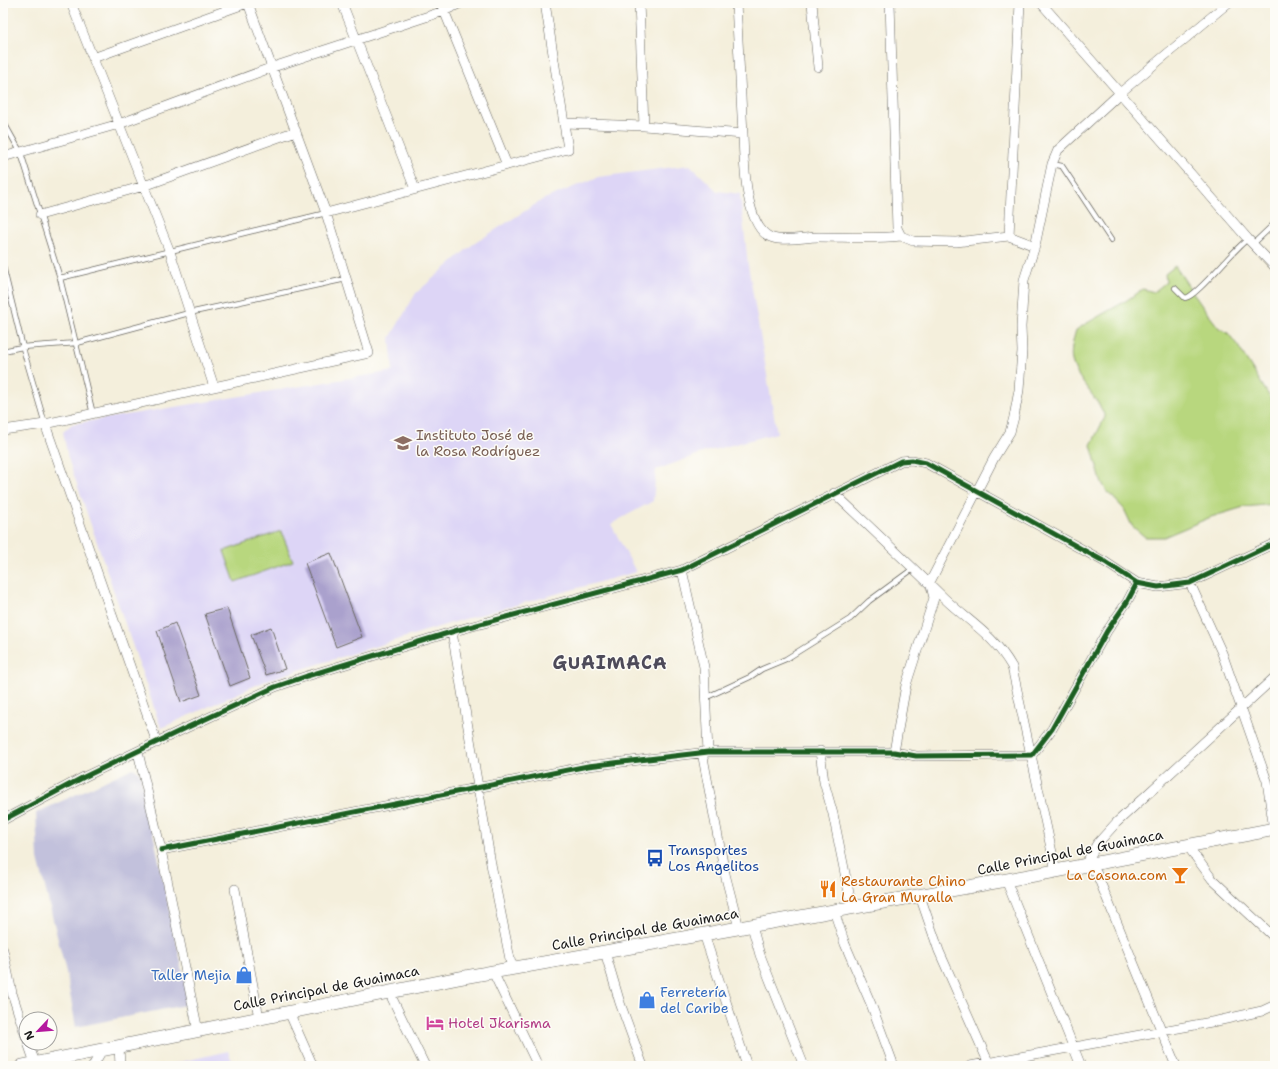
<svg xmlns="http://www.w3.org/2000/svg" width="1278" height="1069" viewBox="0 0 1278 1069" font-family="'Shantell Sans',sans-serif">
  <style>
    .built { fill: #ddd5f6 }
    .industrial { fill: #c2c1dc }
    .green { fill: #b8d77e; stroke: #6a7a4d }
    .building { fill: #aaa1cd }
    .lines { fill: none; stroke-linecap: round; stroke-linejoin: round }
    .lane-casing { stroke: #68665f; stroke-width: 6 }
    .street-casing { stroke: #68665f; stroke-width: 10 }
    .secondary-casing { stroke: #68665f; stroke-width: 14 }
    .lane { stroke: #fff; stroke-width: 4.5 }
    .street { stroke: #fff; stroke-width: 9 }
    .secondary { stroke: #fff; stroke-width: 13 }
    .cycleway-casing { stroke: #fdfcf7; stroke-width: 8 }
    .cycleway { stroke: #1b5e20; stroke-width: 5 }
    .labels { text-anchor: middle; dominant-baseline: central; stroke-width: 3; stroke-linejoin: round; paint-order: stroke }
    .education-label { font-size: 14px; fill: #785e54; stroke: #fdfcf7; text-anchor: start }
    .transit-label { font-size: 14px; fill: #164399; stroke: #fdfcf7; text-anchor: start }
    .street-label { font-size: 14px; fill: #1c1c1c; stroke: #fdfcf7 }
    .food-label { font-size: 14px; fill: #c56008; stroke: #fdfcf7; text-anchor: end }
    .shop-label { font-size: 14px; fill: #366cbe; stroke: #fdfcf7; text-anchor: end }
    .hotel-label { font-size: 14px; fill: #b23c85; stroke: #fdfcf7; text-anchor: start }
    .district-label { font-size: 18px; font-weight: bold; letter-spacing: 1px; fill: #4e4b5a; stroke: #fdfcf7 }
  </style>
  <rect width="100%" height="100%" fill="#fdfcf7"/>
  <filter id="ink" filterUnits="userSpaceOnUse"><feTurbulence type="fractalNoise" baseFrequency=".025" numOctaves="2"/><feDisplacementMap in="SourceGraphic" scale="8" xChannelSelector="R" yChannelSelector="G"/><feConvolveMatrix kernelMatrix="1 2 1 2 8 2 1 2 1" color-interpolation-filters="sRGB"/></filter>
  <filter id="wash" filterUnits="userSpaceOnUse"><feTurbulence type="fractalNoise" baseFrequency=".012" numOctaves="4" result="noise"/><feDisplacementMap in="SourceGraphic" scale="16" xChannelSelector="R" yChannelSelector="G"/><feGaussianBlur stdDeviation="0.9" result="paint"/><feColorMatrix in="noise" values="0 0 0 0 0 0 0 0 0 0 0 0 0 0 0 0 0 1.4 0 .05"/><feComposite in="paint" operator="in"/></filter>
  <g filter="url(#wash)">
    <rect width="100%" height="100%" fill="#f4efdc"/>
    <path class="built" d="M690,165l27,26 23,3 8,71 29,168 -72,19 -49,18 -3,31 -42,23 25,48 -175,48 -191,59 -109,49 -93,-270 -5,-26 9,-8 321,-53 -3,-33 26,-45 56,-48 70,-45 56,-23z
      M228,1051l6,15h-71z"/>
    <path class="industrial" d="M133,768l7,5 50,231 -114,23 -10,-55 -28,-113 -2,-46z"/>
    <path class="green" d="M1175,266l27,40 17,22 9,5 10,13 35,56h2v102l-31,3 -33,10 -47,20h-19l-13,-11 -8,-17 -18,-19 -5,-9 -10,-36 14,-28c-7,-20 -26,-34 -32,-53 -4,-10 0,-24 3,-34 21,-14 46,-25 67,-41l11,3 12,-10 -1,-8z
      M281,531l12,30 -58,21 -11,-31z"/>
    <g id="blocks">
      <path class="building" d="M331,553l31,84 -26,10 -31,-84z
        M227,608l23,70 -20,8 -25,-72z
        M175,623l26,72 -20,7 -24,-71z
        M271,627l14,42 -19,6 -15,-40z"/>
    </g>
  </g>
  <g filter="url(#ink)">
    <use href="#blocks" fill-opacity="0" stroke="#68665f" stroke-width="1"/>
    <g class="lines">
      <g class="lane-casing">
        <path id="lane" d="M3,121l18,32 39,125 33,136
          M1052,164l10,2 49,74
          M1253,244l22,-21
          M3,266l21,86 21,72
          M60,278l266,-65
          M1175,288l10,10c12,-1 48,-49 63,-59
          M3,351l19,-4 55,-4 112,-30 157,-34
          M707,697l43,-20 12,-8 24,-10 64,-40 19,-18 45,-33"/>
      </g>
      <g class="street-casing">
        <path id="street" d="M71,3l99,249 44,135
          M342,3l73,186
          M441,3l66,162
          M639,3l5,123
          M812,3l6,64
          M890,3l7,225 4,8 12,5 43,1 53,-6 26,10
          M1041,3l207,236 27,28
          M93,58l154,-55
          M564,123l80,3 99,8 -7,-131
          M743,134c1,24 1,96 30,104 14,4 31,-1 46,-1 27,0 55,2 82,-1
          M3,157l116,-33 154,-57 171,-56 17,-8
          M326,213l242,-64 -23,-146
          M40,215l104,-29 152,-55
          M1009,236l11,-233
          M45,424l112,319
          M3,430l42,-6 324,-71 -43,-140 -78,-210
          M834,493c37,35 74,70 110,105 26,25 49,36 68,69l44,204
          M682,570l22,97 4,85
          M1190,583l32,70 45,128 7,49
          M452,632l39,232 21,105
          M820,751l4,31 9,32 19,94
          M138,752l23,98 37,181
          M702,752l23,122 14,54
          M894,752l12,-67 28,-87 -4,-16 64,-124 16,-26 4,-15 5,-27 3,-39 -1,-24 3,-47 11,-34 17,-82 6,-14 62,-57 108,-90
          M3,820l81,-43 102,-49 89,-41 32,-11 151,-46 224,-60 219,-109 11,-1 14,3 179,99 32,21 21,4 32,-4 85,-40
          M1187,845l25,34 63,59
          M161,850l427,-84 120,-14h186l22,4 116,-1 20,-26 55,-98 20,-29 10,-19
          M1006,880l75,186
          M235,889l24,129
          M920,896l19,55 51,115
          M834,911l11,33 26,60 23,62
          M752,926l8,29 44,111
          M704,934l43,132
          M3,950l9,43 14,44
          M605,952l15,51 23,63
          M493,972l45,94
          M389,992l36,74
          M289,1012l24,54
          M28,1043l7,20
          M119,1046l1,20
          M93,1066l9,-16
          M970,1066l247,-45 45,-10 13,-6
          M1176,1066l-80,-194 -11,-7 12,-21 19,-21 159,-146"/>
      </g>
      <g class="secondary-casing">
        <path id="secondary" d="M22,1066l437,-88 581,-104 235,-45"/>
      </g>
      <use href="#lane" class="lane"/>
      <use href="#street" class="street"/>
      <use href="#secondary" class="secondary"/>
      <g class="cycleway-casing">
        <path id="cycleway" d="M3,820l81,-43 102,-49 89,-41 32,-11 151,-46 224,-60 219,-109 11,-1 14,3 179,99 32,21 21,4 32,-4 85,-40
          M161,850l427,-84 120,-14h186l22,4 116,-1 20,-26 55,-98 20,-29 10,-19"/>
      </g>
      <use href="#cycleway" class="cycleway"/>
    </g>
  </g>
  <defs>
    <g id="school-bare" transform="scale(1.38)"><path d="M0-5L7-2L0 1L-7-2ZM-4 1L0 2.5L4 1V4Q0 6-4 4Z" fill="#8d6e63" stroke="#fdfcf7" stroke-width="2.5" paint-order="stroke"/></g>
    <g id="bus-bare" transform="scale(1.38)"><path d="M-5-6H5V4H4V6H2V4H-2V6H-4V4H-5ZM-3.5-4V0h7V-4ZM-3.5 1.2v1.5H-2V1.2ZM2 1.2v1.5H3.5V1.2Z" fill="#1a4fb4" stroke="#fdfcf7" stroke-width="2.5" paint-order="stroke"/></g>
    <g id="bar-bare" transform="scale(1.38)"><path d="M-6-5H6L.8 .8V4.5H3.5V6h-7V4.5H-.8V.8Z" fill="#e8710a" stroke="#fdfcf7" stroke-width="2.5" paint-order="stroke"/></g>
    <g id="restaurant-bare" transform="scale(1.38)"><path d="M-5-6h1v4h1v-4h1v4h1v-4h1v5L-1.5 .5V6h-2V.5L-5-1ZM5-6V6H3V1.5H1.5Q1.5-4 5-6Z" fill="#e8710a" stroke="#fdfcf7" stroke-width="2.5" paint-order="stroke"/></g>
    <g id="shop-bare" transform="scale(1.38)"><path d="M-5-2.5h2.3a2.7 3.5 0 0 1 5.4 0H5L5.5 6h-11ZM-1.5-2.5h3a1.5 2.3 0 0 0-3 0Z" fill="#3f7fe0" stroke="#fdfcf7" stroke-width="2.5" paint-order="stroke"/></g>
    <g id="hotel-bare" transform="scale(1.38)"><path d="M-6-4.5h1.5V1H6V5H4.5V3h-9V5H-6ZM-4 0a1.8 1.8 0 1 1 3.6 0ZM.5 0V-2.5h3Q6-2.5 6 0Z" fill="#d1479c" stroke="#fdfcf7" stroke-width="2.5" paint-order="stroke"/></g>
  </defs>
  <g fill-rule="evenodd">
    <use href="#school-bare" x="403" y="443"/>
    <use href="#bus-bare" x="655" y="858"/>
    <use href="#bar-bare" x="1180" y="875"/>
    <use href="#restaurant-bare" x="828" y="889"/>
    <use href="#shop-bare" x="244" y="975"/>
    <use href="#shop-bare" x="647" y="1000"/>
    <use href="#hotel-bare" x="435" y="1023"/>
  </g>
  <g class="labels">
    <g class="education-label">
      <text x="416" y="435">Instituto José de<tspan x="416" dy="16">la Rosa Rodríguez</tspan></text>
    </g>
    <g class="transit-label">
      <text x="668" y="850">Transportes<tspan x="668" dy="16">Los Angelitos</tspan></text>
    </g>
    <g class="street-label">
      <text transform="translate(1070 852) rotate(-11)">Calle Principal de Guaimaca</text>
      <text transform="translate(645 929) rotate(-10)">Calle Principal de Guaimaca</text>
      <text transform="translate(326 988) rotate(-11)">Calle Principal de Guaimaca</text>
    </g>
    <g class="food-label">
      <text x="1167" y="875">La Casona.com</text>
      <text x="841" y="881" text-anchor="start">Restaurante Chino<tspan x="841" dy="16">La Gran Muralla</tspan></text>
    </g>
    <g class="shop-label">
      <text x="231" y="975">Taller Mejia</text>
      <text x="660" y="992" text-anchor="start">Ferretería<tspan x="660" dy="16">del Caribe</tspan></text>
    </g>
    <g class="hotel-label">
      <text x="448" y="1023">Hotel Jkarisma</text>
    </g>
    <g class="district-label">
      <text x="610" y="663">GUAIMACA</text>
    </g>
  </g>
  <rect width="1278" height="1069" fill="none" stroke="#fdfcf7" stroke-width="16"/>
  <g transform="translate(38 1031) rotate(244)"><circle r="19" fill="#fdfcf7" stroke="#a3a29f"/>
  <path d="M0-3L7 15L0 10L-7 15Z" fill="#b5179e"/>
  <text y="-6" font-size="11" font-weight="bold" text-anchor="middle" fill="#1c1c1c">N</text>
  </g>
</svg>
